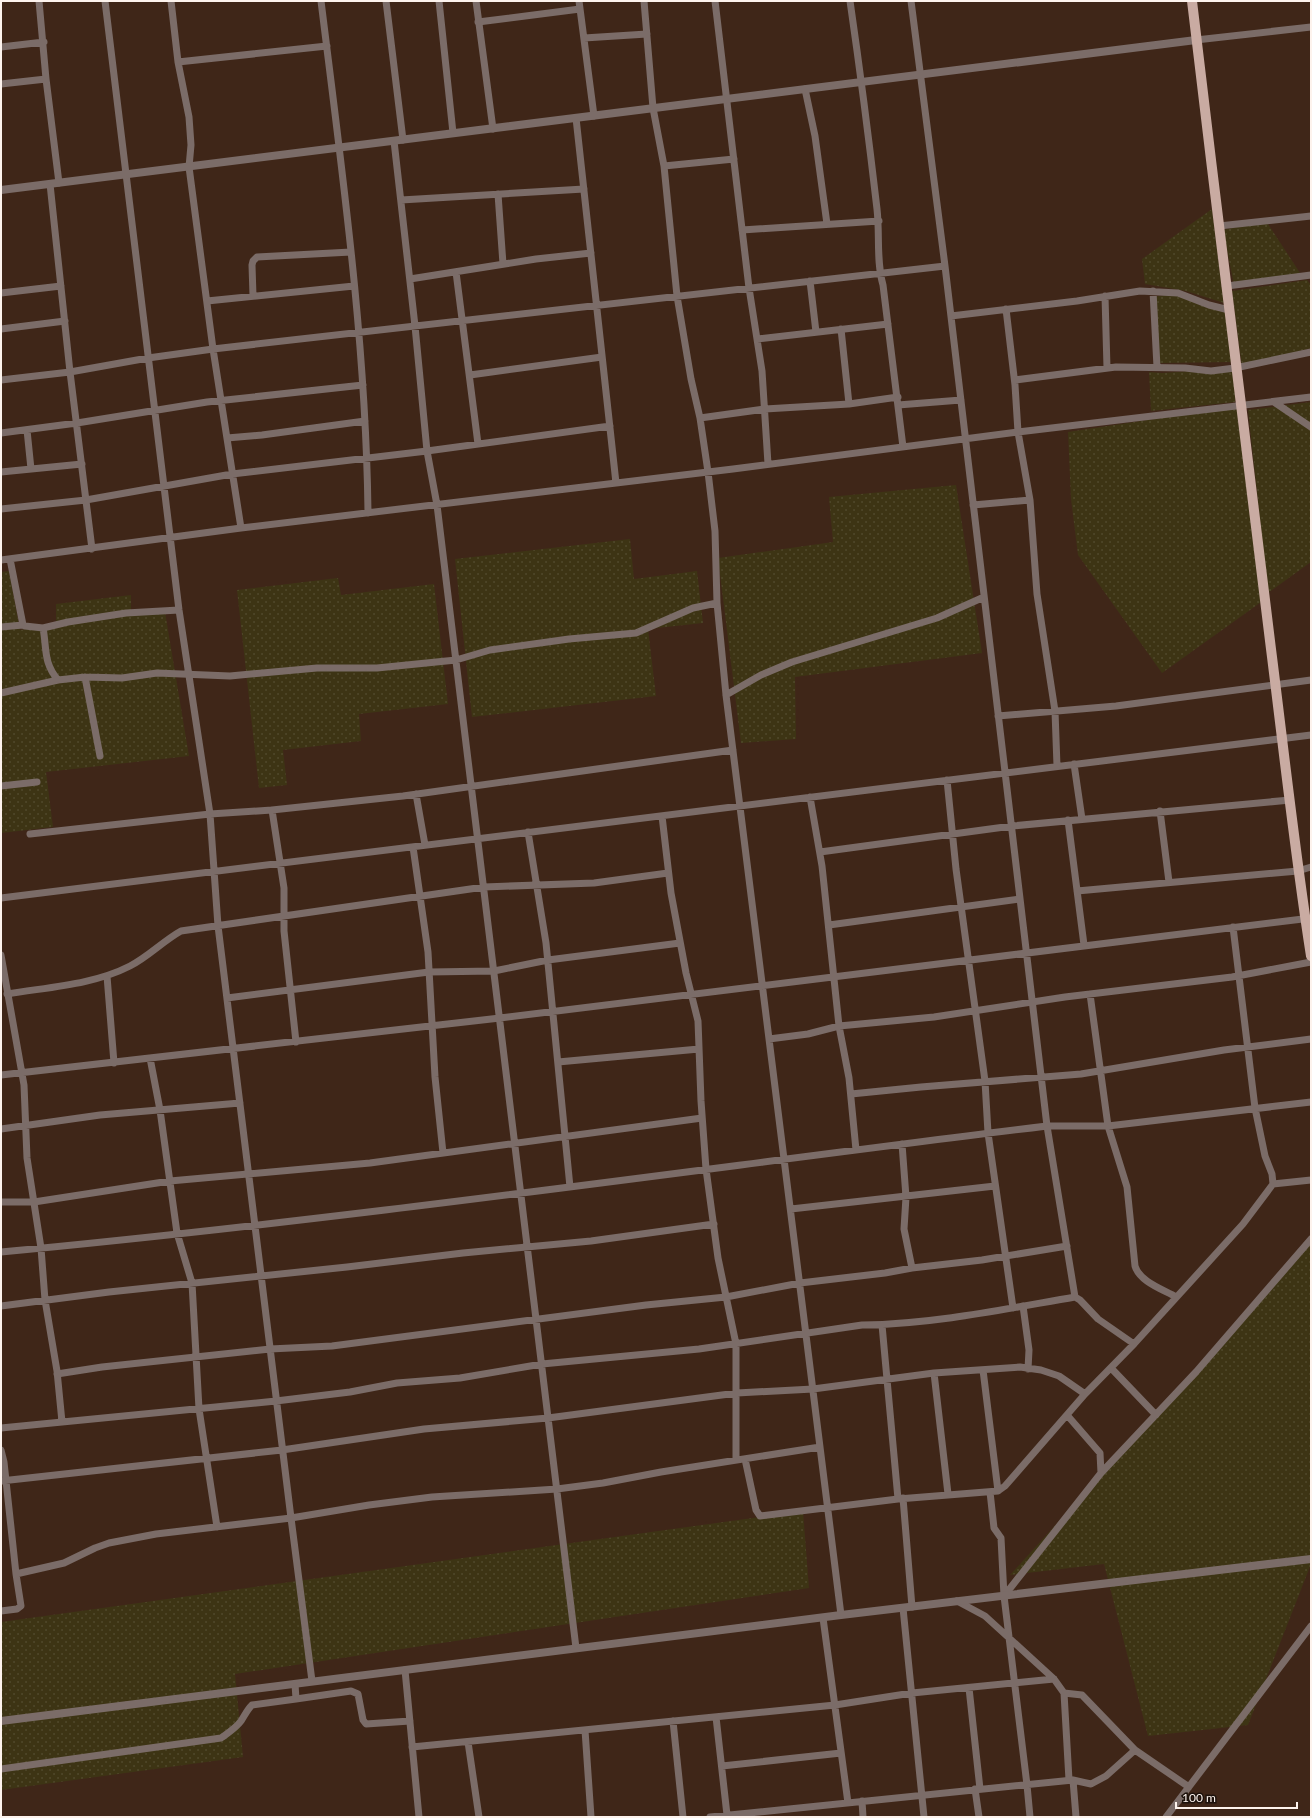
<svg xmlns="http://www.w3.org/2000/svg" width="1312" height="1818" viewBox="0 0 1312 1818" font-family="Lato,sans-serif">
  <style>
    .sand { fill: url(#sand-dots) }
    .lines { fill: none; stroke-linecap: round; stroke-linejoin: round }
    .minor { stroke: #7b6c68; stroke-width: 7 }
    .tertiary { stroke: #7b6c68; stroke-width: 8 }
    .primary { stroke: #c9aba2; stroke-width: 10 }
  </style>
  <defs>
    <pattern id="sand-dots" width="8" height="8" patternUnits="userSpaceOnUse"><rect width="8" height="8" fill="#3d3414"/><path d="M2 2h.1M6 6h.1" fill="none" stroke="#50482b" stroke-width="1.8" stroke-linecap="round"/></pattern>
  </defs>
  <rect width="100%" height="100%" fill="#3f2618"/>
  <path class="sand" d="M1212,209l12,94 -38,-12 -41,-7 -3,-25z
    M1266,221l36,55 -68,9 -11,-55z
    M1307,280l4,5v63l-69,19 -10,-76z
    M1178,293l51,17 6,52 -78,1 -4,-66z
    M1235,368v34l-84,9 -2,-39 13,1z
    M1311,402v160l-43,31 -20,-183z
    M1240,406l24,194 -102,73 -84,-118 -7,-56 -3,-67z
    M956,485l26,168 -187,24 1,62 -55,4 -23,-185 115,-16 -4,-45z
    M630,539l4,40 63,-8 6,52 -55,6 8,67 -184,21 -17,-158z
    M9,571l11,59 36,-6v-20l75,-9v21l34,-4 24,144 -143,16 7,55 -52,6v-261z
    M338,578l3,17 93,-11 14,120 -89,10 2,27 -78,9 4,35 -28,3 -22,-198z
    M1311,1244v320l-63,161 -100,11 -44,-172 -94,11z
    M803,1511l6,77 -574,86 8,83 -242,33v-168z"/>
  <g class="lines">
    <path class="minor" d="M39,1l7,78 13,104
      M105,1l74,609 31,204 8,112 73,592 21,163
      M171,1l7,61 11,55 2,28 -2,22 24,182 28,179
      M321,1c21,170 45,341 47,512
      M386,1l17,139
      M439,1l14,132
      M476,1l17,128
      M579,1l15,115
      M644,1l9,107 11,58 13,130 14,83 9,39 8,54 7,59 2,72 9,92 115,920
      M715,1l34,287 13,83 6,93
      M850,1c10,69 19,139 27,208 3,26 -1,52 6,76l20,162
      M911,1l34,265 102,860 28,171
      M478,22l102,-13
      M584,38l63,-4
      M1196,40l115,-13
      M1,47l43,-5
      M178,62l149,-16
      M1,84l45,-5
      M805,89l10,47 12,88
      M576,118l40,365
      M394,141l21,185 12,125 10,54 139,1143
      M664,166l70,-7
      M50,184l20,188 22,177
      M498,194l5,70
      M401,200l183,-11
      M1219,226l92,-10
      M742,230l137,-9
      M456,272l22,172
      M410,279l126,-20 55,-6
      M810,281l6,51
      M1227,286l84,-11
      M1153,291l4,76
      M1,293l60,-7
      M253,296l-1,-31 1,-4 4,-4 94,-5
      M1105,296l2,72
      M207,301l147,-15
      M1006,309l9,76 3,47 12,68 7,94 18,117 2,55
      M951,316l126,-15 63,-10 38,2 31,12 20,5
      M1,329l64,-8
      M841,329l8,75
      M757,339l131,-15
      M470,375l132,-18
      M1,380l69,-8 78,-14 65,-9 732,-83
      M1015,380l101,-13 69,1 26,3 24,-3 76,-16
      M1274,402l37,25
      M898,405l63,-5
      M700,418l65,-9 84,-5 49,-7
      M27,430l4,39
      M1,433l76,-10 130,-21 156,-17
      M227,438l35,-3 103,-14
      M1,472l81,-8
      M973,505l57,-5
      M1,509l85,-9 146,-26 195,-23 183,-25
      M10,559l13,66 2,1 18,2
      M1,560l240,-32 492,-59 285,-37 293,-35
      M1,627l22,-2
      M85,677l15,79
      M58,680c-15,-18 -11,-31 -15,-52l25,-6 58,-9 53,-3
      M1,693l57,-13 27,-3 37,1 35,-5 73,3 87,-8h60l79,-8 34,-10 79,-11 67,-6 57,-25 24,-5
      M726,695l35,-20 31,-13 145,-44 47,-21
      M998,716l118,-10 195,-26
      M1074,764l8,55
      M947,780l9,89 29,212 3,52 25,175
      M1,786l36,-4
      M416,794l9,51
      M810,797l12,69 17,160 10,52 7,72
      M272,810l12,78v43l12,111
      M1160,811l9,71
      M662,816l9,77 15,80 12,48 3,80 5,68 12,89 18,86v116
      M1068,820l16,125
      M528,832l18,111 24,244
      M30,834l180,-20 62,-4 131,-14 330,-46
      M413,847l15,105 7,125 8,76
      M820,852l192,-26 278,-26
      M1077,891l221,-20 13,-4
      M1,898l1310,-163
      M829,925l191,-26
      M1,955l23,130 3,73 14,90 4,52 12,71 5,51
      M107,976l7,87
      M7,994c41,-7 86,-9 123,-28 18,-9 33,-25 51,-35l303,-44 110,-4 74,-10
      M1090,994l18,132 19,61 8,79c5,16 27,23 41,31
      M227,998l202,-26 65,-1 54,-11 132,-17
      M769,1039l39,-5 31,-8 95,-9 131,-20 167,-20 79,-15
      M150,1058l10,52 17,123 15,50 7,126 18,118
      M558,1062l141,-13
      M1,1075l499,-57 811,-100
      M851,1094l70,-7 160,-13 143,-24 87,-11
      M1,1129l99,-14 140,-12
      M902,1144l4,53 -2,32 8,39
      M1273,1184l38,-4
      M1,1202h33l136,-21 200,-18 332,-45
      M791,1209l204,-23
      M1,1252c350,-33 697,-83 1046,-126h61l203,-24
      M1,1306l108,-14 238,-25 116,-14 128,-12 123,-17
      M1023,1306l6,44 -1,19
      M882,1325l16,174
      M1111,1368l45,47
      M983,1370l15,121
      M934,1373l14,121
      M57,1374l45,-7 168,-18 62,-3 314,-41 80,-8 74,-14 85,-10 27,-5 70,-8 85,-14
      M1,1428l275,-27 74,-9 47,-9 63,-5 82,-14 157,-15 163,-24c72,-1 143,-16 213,-28l5,3 18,19 36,25 109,-120 30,-40 -1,-10 -7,-18 -10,-48 -22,-181
      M1,1450l3,12 12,112 5,32 -4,3 -16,2
      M745,1459l11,51 4,6 138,-17 100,-8 7,-5 80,-92 49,-50
      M1101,1473l95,-101 115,-133
      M1,1481l281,-31 142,-21 124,-11 189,-25 76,-4 121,-16 86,-6 21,3 18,6 26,18
      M990,1492l4,36 7,10 3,58 23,189 3,32
      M903,1498l9,109
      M16,1574l48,-11 31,-15 14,-5 47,-9 135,-16 78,-13 63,-8 125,-8 46,-6 58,-11 159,-25
      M1004,1596l97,-123 -1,-20 -33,-38
      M957,1601l28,15 69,63 10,14 5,87
      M903,1608l21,209
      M823,1618l25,185
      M405,1670l14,147
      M969,1688l11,101
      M1064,1693l18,2 53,55 54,37
      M296,1699l55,-8 7,3 5,26 3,4 44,-3
      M716,1717l11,98
      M673,1721l10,96
      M585,1730l6,87
      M468,1742l11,75
      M412,1747l423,-42 77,-12 142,-14
      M722,1766l119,-13
      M1,1769l220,-31c7,-5 15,-10 20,-17 4,-6 6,-11 11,-16l44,-6 -1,-15
      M1073,1780l3,37
      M975,1789l4,28
      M862,1801l1,16
      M710,1817l363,-37 18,4 15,-8 29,-26
      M1166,1817l145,-191"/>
    <path class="tertiary" d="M1,190l1195,-150
      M1,1721l840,-106 470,-56"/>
    <path class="primary" d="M1192,1c26,216 51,432 79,648 13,103 24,205 40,307"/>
  </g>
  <rect width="1312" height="1818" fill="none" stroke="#fdf3ed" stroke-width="4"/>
  <path d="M1176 1802v6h121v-6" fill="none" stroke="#fdf3ed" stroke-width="2"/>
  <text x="1182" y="1802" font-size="12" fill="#fdf3ed" stroke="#1d120c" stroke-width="3" paint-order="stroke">100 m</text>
</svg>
